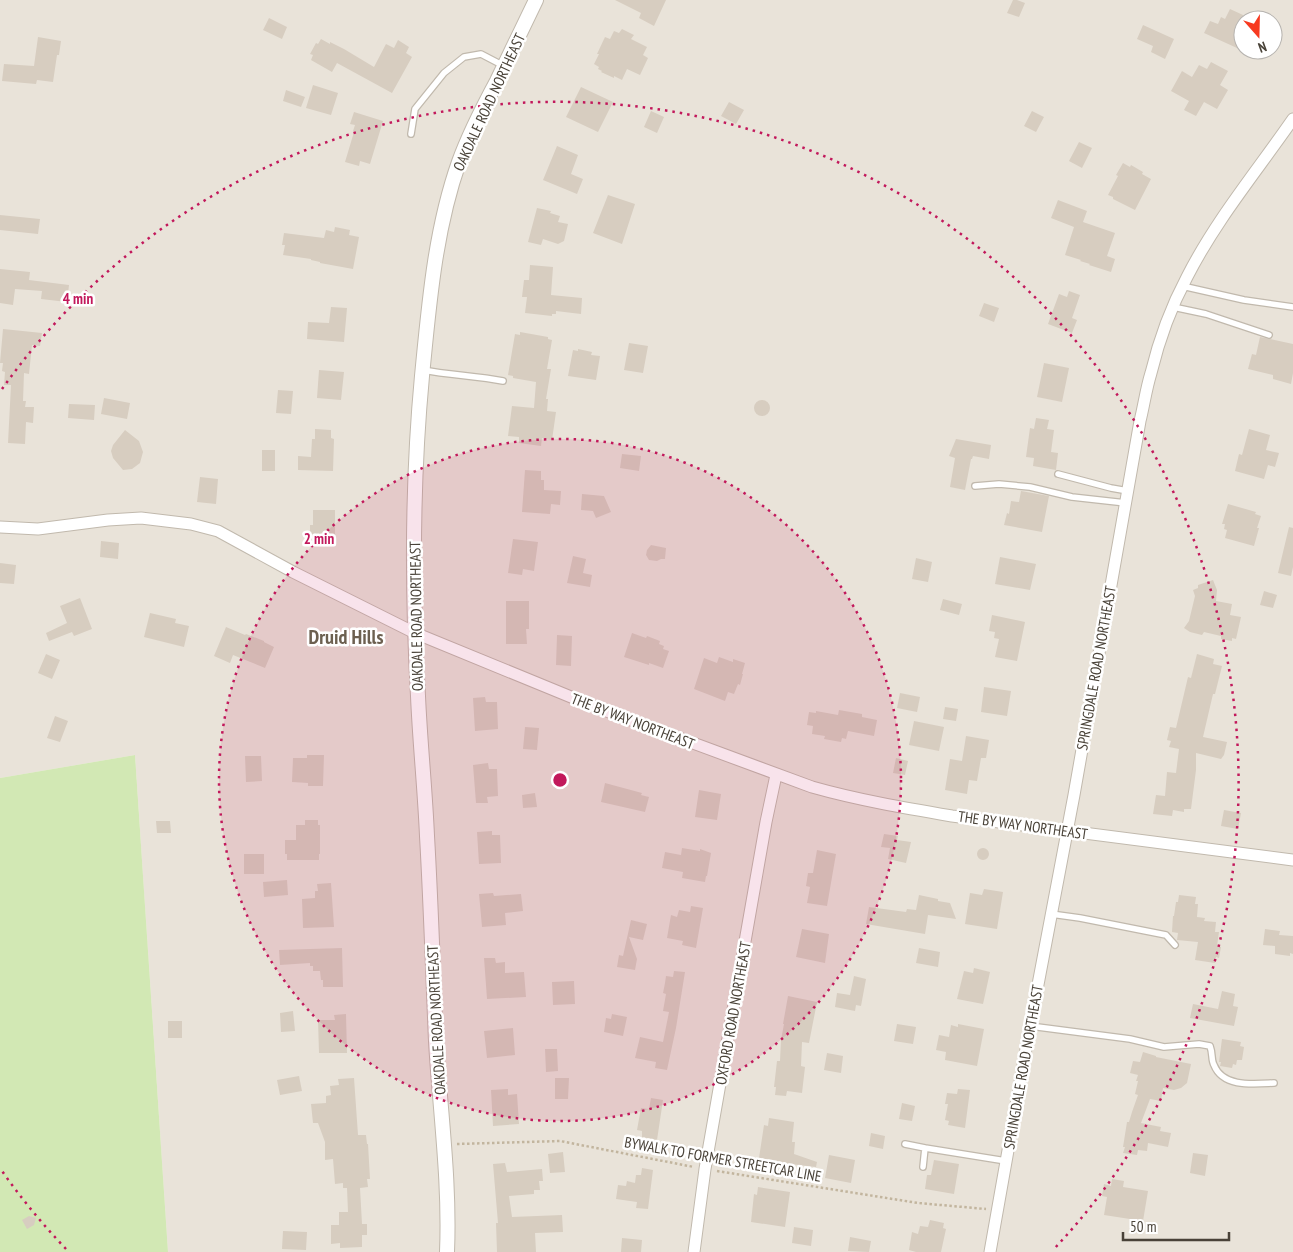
<svg xmlns="http://www.w3.org/2000/svg" width="1293" height="1252" viewBox="0 0 1293 1252" font-family="'PT Sans Narrow',sans-serif">
  <style>
    .residential { fill: #e9e3d9; fill-rule: evenodd }
    .green { fill: #d2e8b4 }
    .building { fill: #d7cdc0 }
    .lines { fill: none; stroke-linecap: round; stroke-linejoin: round }
    .service-casing { stroke: #c1b9ad; stroke-width: 8 }
    .minor-casing { stroke: #c1b9ad; stroke-width: 13 }
    .tertiary-casing { stroke: #c1b9ad; stroke-width: 16 }
    .path { stroke: #c2b59e; stroke-width: 2.5; stroke-dasharray: 2.5 2.5; stroke-linecap: butt }
    .service { stroke: #fff; stroke-width: 5.5 }
    .minor { stroke: #fff; stroke-width: 11 }
    .tertiary { stroke: #fff; stroke-width: 14 }
    .ring { fill: none; stroke: #c2185b; stroke-width: 2.5; stroke-dasharray: 2.5 5 }
    .labels { text-anchor: middle; dominant-baseline: central; stroke-width: 5; stroke-linejoin: round; paint-order: stroke }
    .street-label { font-size: 15px; fill: #494238; stroke: #fff }
    .district-label { font-size: 20px; font-weight: bold; fill: #6c6050; stroke: #fff }
    .centre { fill: #c2185b; stroke: #fff; stroke-width: 2.5 }
    .ring-label { font-size: 15px; text-anchor: middle; font-weight: bold; fill: #c2185b; stroke: #fff; stroke-width: 5; stroke-linejoin: round; paint-order: stroke }
  </style>
  <rect width="100%" height="100%" fill="#f5f2eb"/>
  <path class="residential" d="M0,0h1293v1252h-1125l-33,-497 -135,23zM1243,20h30v30h-30z"/>
  <path class="green" d="M135,755l33,497h-168v-474z"/>
  <path class="building" d="M615,0h51l-12,26 -15,-8 2,-5z
    M1013,0h4l8,3 -6,14 -12,-4z
    M1230,9l13,6v20l-6,13 -33,-15 6,-12 8,3 3,-7 4,2z
    M269,18l18,9 -5,12 -19,-9z
    M1143,25l31,14 -9,20 -14,-7 2,-6 -16,-7z
    M622,29l12,6 -3,4 16,8 -4,8 5,3 -8,17 -13,-6 -5,11 -8,-4v2l-13,-6 1,-1 -4,-2 1,-2 -5,-3 5,-10h-2l8,-17 5,2 4,-8 5,2z
    M38,37l23,4 -2,14h-2l-4,27 -16,-2 -1,4 -34,-3 2,-17 30,2z
    M321,39l9,5v-2l14,7 30,18 12,-23 8,4 4,-8 11,7 -3,6 6,4 -20,36 -55,-30 -5,9 -21,-12 2,-5 -3,-1 6,-11 2,1z
    M1211,62l17,9 -8,14 8,5 -11,19 -13,-7 -8,14 -12,-6 5,-9 -18,-10 11,-20 10,6 7,-12 8,4z
    M313,85l25,8 -7,22 -25,-7z
    M581,87l32,15 -15,30 -32,-15z
    M286,90l19,7 -4,10 -18,-6z
    M729,102l15,8 -8,14 -15,-8z
    M651,111l13,6 -7,16 -13,-6z
    M1032,111l12,6 -8,15 -12,-6z
    M354,112l29,9 -13,43 -10,-3 -1,5 -14,-4 9,-30 -1,-1 2,-6 -5,-1z
    M1079,142l13,6 -10,20 -13,-7z
    M557,146l21,9 -7,19 12,5 -6,15 -34,-14z
    M1123,163l7,4 1,-2 12,7 -1,2 9,5 -16,31 -22,-11v-2l-5,-2 10,-19 -2,-1z
    M608,195l27,9 -13,40 -29,-11z
    M1058,200l29,11 -4,11 32,11 -8,23 8,3 -4,13 -22,-7 1,-1 -10,-3 1,-1 -16,-5 9,-28 -23,-9z
    M537,208l14,3 -1,2 10,3 -2,6 10,2 -4,17 -6,3 -15,-5 -2,6 -13,-3z
    M0,215l40,4 -2,15 -38,-4z
    M335,227l15,3 -1,5 10,2 -6,32 -33,-6v-1l-9,-2v-1l-28,-4 2,-10h-3l2,-12 40,5 2,-8 8,2z
    M530,265l23,2 -2,28 31,3 -1,16 -25,-3v3h-4v2l-27,-3 2,-16h-5l2,-17h5z
    M0,269l30,3 -1,8 40,5 -2,17 -26,-3 1,-8 -27,-2 -2,16 -13,-2z
    M1069,291l11,4 -8,23 5,2 -5,13 -24,-9 11,-30 8,3z
    M984,303l15,5 -5,14 -15,-6z
    M331,307l16,1 -3,34 -37,-3 1,-17 21,1z
    M3,329l39,4 -2,13 -8,-1 -3,29 -5,-1 -1,28h3l-1,6h9l-1,16 -7,-1 -1,22 -17,-1 3,-58h-7l1,-13 -3,-1 1,-8h-3z
    M520,332l28,5v2l4,1 -5,29h4l-5,30h2l-1,12 9,1 -4,28 -10,-2 -1,8 -22,-3v-6l-11,-1 4,-30 22,2 2,-26 -23,-4v-2l-5,-1 7,-41 5,1z
    M1260,337l33,7v29l-2,11 -18,-5v-4l-25,-6 4,-15 4,1z
    M629,343l19,3 -5,27 -19,-3z
    M578,349l14,3 -1,3 9,1 -4,24 -28,-4 5,-26 5,1z
    M1044,363l25,5 -7,34 -25,-5z
    M319,370l25,2 -3,28 -24,-2z
    M278,390l15,1 -2,23 -15,-1z
    M104,398l26,5 -3,16 -26,-5z
    M754 408a8 8 0 1 1 16 0a8 8 0 1 1-16 0Z
    M69,404l26,1 -1,15 -26,-2z
    M1036,418l13,2 -2,9 7,1 -3,22 7,1 -2,17 -23,-4 1,-8 -8,-1 4,-29 4,1z
    M315,429l16,1v8l3,1 -1,32 -35,-1v-14l13,1 1,-18h3z
    M1249,429l21,6 -4,15 13,3 -4,14 -7,-2 -4,14 -29,-8 4,-17 3,1z
    M125,430l14,11 4,11 -3,11 -8,6 -9,1 -10,-12 -2,-7 2,-6z
    M956,439l35,6 -2,14 -16,-3 -1,3h-1l-6,31 -15,-3 5,-29 -6,-2z
    M262,450h13v21h-13z
    M622,454l19,2 -2,15 -19,-3z
    M525,470l16,1v9h3v10l17,1 -1,14 -9,-1 -1,10 -28,-2z
    M200,477l18,2 -2,25 -19,-2z
    M1021,491l28,5 -7,36 -38,-7 3,-12 2,1 2,-13 8,1z
    M582,494l22,2 7,16 -15,6 -3,-7 -12,-1z
    M1228,504l28,8 -1,2 6,2 -4,12h2l-5,18 -29,-8 2,-8 -3,-1 1,-5h-3z
    M313,510h22v27h-8v6h-17v-18h3z
    M1289,527l4,1v39l-2,9 -13,-3z
    M513,539l25,3 -4,29 -11,-2 -1,6 -14,-2z
    M101,541l18,2 -1,16 -18,-2z
    M651,545l15,3 -1,11h-4l-4,2 -8,-1 -3,-5 1,-5z
    M573,556l13,3 -3,14 9,2 -2,12 -23,-4z
    M1000,557l36,7 -6,26 -35,-6z
    M916,558l16,4 -4,20 -16,-3z
    M0,563l16,2 -2,19 -14,-1z
    M1213,580l4,10 -1,11 16,3 -2,11 11,2 -5,22 -4,-1v3l-11,-2v-3l-17,-4 -2,3 -12,-3 -6,-4 5,-7 6,-25 -2,-6 5,-2v-3z
    M1264,591l13,4 -4,13 -13,-3z
    M80,598l12,31 -18,7 -2,-4 -23,9 -3,-8 21,-10 -7,-17z
    M943,599l19,5 -3,11 -19,-5z
    M506,601h23v28h-3l1,15h-21z
    M150,613l26,6 -1,4 14,3 -5,21 -40,-10z
    M992,615l33,7 -8,39 -22,-4 4,-18 -5,-1 1,-6 -6,-1z
    M226,627l19,8 1,-1 18,7v1l10,5 -9,21 -32,-13 -3,8 -16,-7z
    M632,633l14,5 1,-2 13,5 -1,3 5,2 -1,3 6,2 -6,17 -14,-5v2l-25,-8z
    M557,635l15,1 -1,30 -15,-1z
    M46,654l14,6 -8,19 -14,-6z
    M1197,654l17,5 -1,5 9,2 -7,28h-2l-10,43 24,5 -3,13 -3,4 -25,-6v17l-5,39h-7v3l-11,-2 -1,6 -19,-2 3,-19 9,1 2,-24 9,1 3,-24 -10,-2 2,-6 -4,-1 3,-13 6,1 12,-51 3,1z
    M719,657l14,5v-3l12,4 -3,11h1l-3,11 -2,-1 -4,10 -6,-2 -3,9 -31,-12 10,-31 13,5z
    M984,687l27,4 -4,25 -26,-4z
    M900,693l20,4 -3,15 -20,-4z
    M485,697l1,5h11l1,27 -23,2 -2,-33z
    M945,707l13,2 -2,12 -13,-2z
    M839,710l23,4v3l15,3 -3,16 -26,-5 -2,8 -4,-1 -1,4 -17,-3 1,-3 -13,-2 1,-8 -6,-1 2,-13 7,1v-2l22,4z
    M55,716l13,5 -8,21 -13,-4z
    M914,721l30,6 -5,24 -30,-6z
    M525,727l14,1 -2,22 -14,-1z
    M966,736l23,4 -3,18h-5l-4,23 -8,-1 -2,14 -22,-4 5,-31 12,2z
    M307,755h17l-1,31h-15v-3l-16,-1 1,-24h14z
    M245,756h16l1,25 -16,1z
    M896,758l12,3 -3,14 -12,-2z
    M488,763l1,6h8l1,27 -11,1 1,6h-12l-3,-38z
    M605,783l37,10 -1,2 8,2 -4,15 -44,-10z
    M699,790l22,4 -4,26 -22,-3z
    M535,793l2,14 -14,1 -1,-13z
    M1224,810l17,3 -3,16 -17,-3z
    M305,820h13v5h2v29h-1v6h-32v-6h-2v-14h11v-15h9z
    M156,821h14l1,12h-14z
    M492,831v4h8l1,28 -22,1 -2,-32z
    M884,834l14,2 -1,4 14,2 -5,21 -18,-4 2,-11 -9,-1z
    M977 854a6 6 0 1 1 12 0a6 6 0 1 1-12 0Z
    M682,848l18,3v-2l11,4 -4,23h-1l-1,6 -23,-4 1,-6 -21,-4 3,-16 16,3z
    M817,850l19,4 -9,52 -20,-3 3,-16 -4,-1 2,-13h5z
    M244,854h20v20h-20z
    M287,880l1,15 -24,2 -1,-15z
    M331,883l3,44 -31,1 -1,-29 13,-1v-7h3l-1,-7z
    M984,889l19,3 -6,37 -32,-5 5,-31 12,2z
    M493,893l1,3 27,-2 2,17 -18,2 1,12 -24,2 -3,-33z
    M919,895l19,4v2l12,2 6,16 -28,-4 -3,19 -59,-10 3,-17 37,5 1,-3 9,1z
    M1179,895l17,2 -1,7h3l-1,13 8,1 -1,3 12,1 -1,10h4l-2,14 4,1 -2,11 -3,-1 -1,6 -20,-3 3,-18 -21,-2 1,-7 -6,-1 1,-16h1l2,-14h2z
    M691,906l12,2 -7,40 -14,-3 1,-4 -16,-3 4,-23 6,2 2,-7 11,2z
    M631,920l16,4 -4,16 -14,-3 8,22 -2,11 -18,-3 2,-12 4,1z
    M802,929l27,5 -4,29 -29,-6z
    M1265,929l15,2 -1,4 14,1v18l-3,-1v3l-15,-2v-8l-12,-1z
    M342,948l1,39h-20v-7h-2l-1,-9h-7v-5h-3v-3l-30,2 -1,-15z
    M919,948l21,4 -2,15 -22,-4z
    M484,958h11l1,5 9,-1v11l19,-1 2,25 -39,2z
    M974,968l16,4 -7,32 -26,-5 7,-28 9,2z
    M674,971l11,1 -9,56 -9,42 -12,-2 1,-6 -21,-4 5,-21 23,5 6,-30 -6,-1 3,-17 -3,-1 2,-10 1,-7 7,1z
    M854,976l12,3 -5,27 -5,-1 -1,6 -20,-4 2,-14 13,2z
    M574,981l1,23 -22,1 -1,-23z
    M1222,991l13,3 -2,12 5,1 -4,19 -44,-8 3,-14 25,5z
    M788,996l29,6 -8,41 -7,-1 -1,24 4,1 -3,26 -15,-2 -1,5 -11,-1 1,-8h-2l3,-26h3l1,-21 3,-16h-1z
    M293,1011l2,20 -14,1 -1,-19z
    M346,1014l1,39h-28l-1,-33h17l-1,-5z
    M612,1014l15,3 -4,19 -19,-4 2,-14 5,1z
    M168,1021h14v17h-14z
    M897,1024l19,3 -3,17 -19,-3z
    M958,1024l26,5 -7,37 -32,-6 1,-8 -10,-2 3,-15 10,2 2,-12 7,2z
    M513,1028l2,27 -28,3 -3,-27z
    M1222,1039l19,3 -1,4 4,1 -2,13h-5l-1,5 -3,-1 -1,4 -12,-2 1,-4h-2z
    M545,1049h12l1,22 -12,1z
    M1143,1052l13,4v1l35,7 -4,19 -6,5 -7,2 -11,-2 -2,13 -11,-2 -9,24 20,4 -1,4 11,2 -3,14 -20,-4 -1,8 -9,-1 -1,5 -14,-2 2,-6h-2l4,-25h2l3,-10 6,-17 -3,-1 3,-13h-2l2,-6 -8,-2 3,-12 7,1z
    M827,1053l16,3 -2,17 -17,-3z
    M299,1076l3,15 -22,4 -3,-15z
    M354,1078l4,57h8l1,9h1l2,35h-3l1,8 -8,1 2,36h5v11h-5v12l-22,1v-5l-9,1v-19h8v-13h9l-1,-24h-4v-5l-8,1 -2,-25 -8,1v-18l-7,-19h-5l-2,-19 15,-1v-7l5,-1 -1,-9 9,-1 -1,-6z
    M555,1078h14l-1,21h-13z
    M508,1089v6l9,-1 2,30 -26,2 -2,-36z
    M958,1089l12,1 -5,38 -17,-3 1,-4 -4,-1 3,-16h-3l2,-11 10,1z
    M651,1098l12,2 -6,40 -15,-3v-6l-5,-1 4,-22 8,1z
    M902,1103l13,3 -3,15 -13,-2z
    M769,1118l25,4 -2,20h3l-1,12 23,8 -1,5 -43,-5v-2l-14,-2 5,-33 4,1z
    M871,1133l14,3 -2,13 -14,-3z
    M563,1152l2,20 -15,1 -2,-19z
    M1193,1153l15,2 -3,21 -15,-3z
    M829,1155l26,5 -4,23 -26,-5z
    M934,1160l25,4 -5,30 -29,-5 2,-14h4z
    M505,1163l2,9 35,-3 1,12h-4l1,9h-6v4l-25,2 3,21 50,-2 1,17 -28,1 1,19h-39l-1,-29h2l-5,-59z
    M642,1168l11,2 -5,39 -12,-1 1,-6 -21,-3 2,-14 8,1 1,-5 8,2 1,-8h5z
    M1112,1179l12,2 -1,6 25,4 -5,30 -39,-6 3,-18 -5,-1 2,-12 7,2z
    M758,1187l32,5 -5,35 -34,-5 3,-28 3,1z
    M29,1216l7,2 -2,7 -7,4 -5,-9z
    M930,1220l14,3 -1,5 3,1 -5,23h-25l-7,-2 3,-18 6,2 2,-8 8,1z
    M794,1227l19,3 -2,16 -19,-3z
    M283,1231l24,1 -1,18 -24,-1z
    M850,1237l21,4 -2,11 -21,-1z
    M622,1238l20,2 -1,12h-20z"/>
  <g class="lines">
    <g class="service-casing">
      <path id="service" d="M411,134l4,-25 29,-36 20,-16 17,-3 23,12
        M1182,286l62,14 49,7
        M1173,307l33,7 63,21
        M423,370c26,5 53,6 80,11
        M1058,474l53,14 17,3
        M975,486l24,-2 31,3 42,10 54,6
        M1051,914l29,4 86,17 9,10
        M1030,1026l100,13 34,8 35,-3 11,2c3,8 1,14 4,19 9,23 40,19 60,18
        M905,1144l20,4
        M923,1167l2,-19 81,13"/>
    </g>
    <g class="minor-casing">
      <path id="minor" d="M0,527l38,2 70,-9 33,-2 50,6 27,7 75,41 122,61 178,73 219,81c46,13 93,21 140,29l341,44
        M694,1252l11,-83 61,-347 10,-47
        M990,1252l39,-220 45,-237 66,-374c4,-16 6,-32 11,-48 8,-33 20,-66 36,-96 29,-57 70,-106 106,-158"/>
    </g>
    <g class="tertiary-casing">
      <path id="tertiary" d="M447,1252c3,-71 -7,-141 -11,-211 -3,-68 -5,-136 -9,-205 -2,-47 -7,-93 -9,-140 -6,-107 -6,-214 4,-320 7,-72 13,-146 37,-214 10,-28 24,-55 38,-81 13,-27 26,-54 39,-81"/>
    </g>
    <path class="path" d="M457,1144l103,-3 134,26
      M717,1171l201,32 68,6"/>
    <use href="#service" class="service"/>
    <use href="#minor" class="minor"/>
    <use href="#tertiary" class="tertiary"/>
  </g>
  <circle cx="560" cy="780" r="341" fill="#c2185b" fill-opacity=".12"/>
  <g class="ring">
    <circle cx="560" cy="780" r="341"/>
    <path d="M66 1249A681 681 0 0 1 2 1171M2 389A681 681 0 1 1 1054 1249"/>
  </g>
  <g class="labels">
    <g class="street-label">
      <text transform="translate(489 102) rotate(-65)">OAKDALE ROAD NORTHEAST</text>
      <text transform="translate(416 616) rotate(-91)">OAKDALE ROAD NORTHEAST</text>
      <text transform="translate(1096 668) rotate(-80)">SPRINGDALE ROAD NORTHEAST</text>
      <text transform="translate(633 721) rotate(21)">THE BY WAY NORTHEAST</text>
      <text transform="translate(1023 825) rotate(8)">THE BY WAY NORTHEAST</text>
      <text transform="translate(733 1013) rotate(-80)">OXFORD ROAD NORTHEAST</text>
      <text transform="translate(436 1020) rotate(-93)">OAKDALE ROAD NORTHEAST</text>
      <text transform="translate(1023 1067) rotate(-80)">SPRINGDALE ROAD NORTHEAST</text>
      <text transform="translate(723 1159) rotate(10)">BYWALK TO FORMER STREETCAR LINE</text>
    </g>
    <g class="district-label">
      <text x="346" y="637">Druid Hills</text>
    </g>
  </g>
  <circle cx="560" cy="780" r="8" class="centre"/>
  <g class="ring-label">
    <text x="78" y="304">4 min</text>
    <text x="319" y="544">2 min</text>
  </g>
  <g transform="translate(1258 35) rotate(160)"><circle r="24" fill="#ffffff" stroke="#b6b3af"/>
  <path d="M0-4L9 19L0 12L-9 19Z" fill="#f73a20"/>
  <text y="-8" font-size="14" font-weight="bold" text-anchor="middle" fill="#494238">N</text>
  </g>
  <path d="M1123 1232v8h106v-8" fill="none" stroke="#494238" stroke-width="2.5"/>
  <text x="1130" y="1232" font-size="15" fill="#494238" stroke="#ffffff" stroke-width="4" paint-order="stroke">50 m</text>
</svg>
